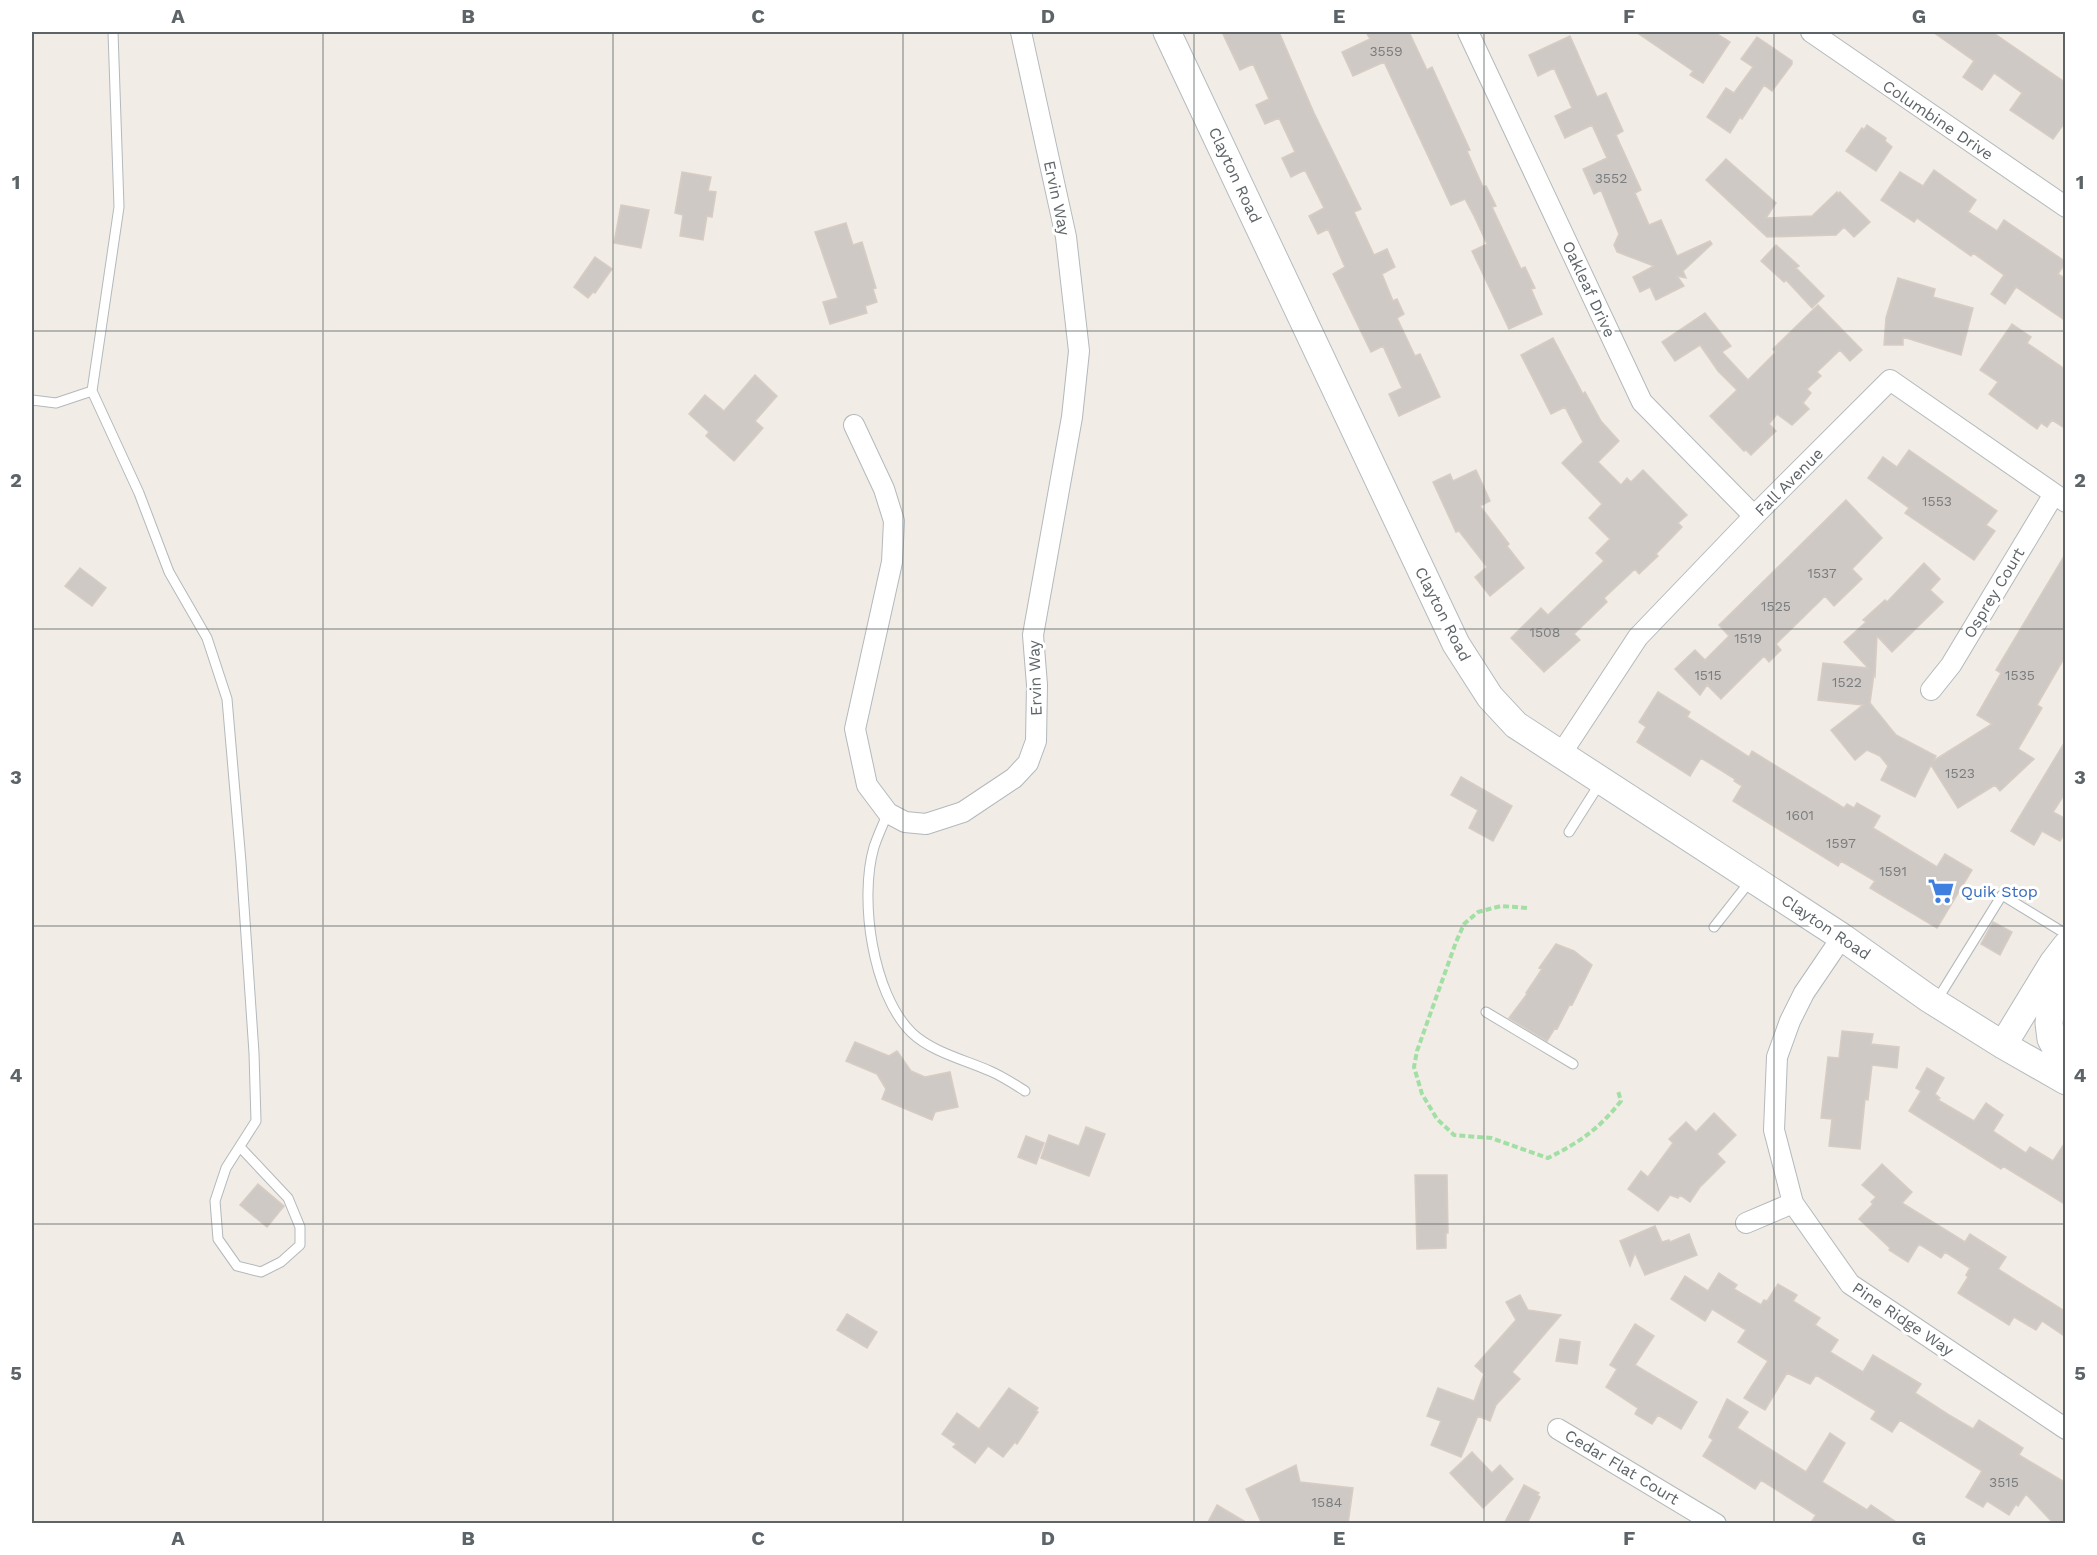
<svg xmlns="http://www.w3.org/2000/svg" width="2097" height="1555" viewBox="0 0 2097 1555" font-family="'Work Sans',sans-serif">
  <style>
    .building { fill: #cfc9c5; stroke: #d7ccc3; stroke-width: 1.5 }
    .lines { fill: none; stroke-linecap: round; stroke-linejoin: round }
    .lane-casing { stroke: #b3b9bc; stroke-width: 11 }
    .street-casing { stroke: #b3b9bc; stroke-width: 22 }
    .secondary-casing { stroke: #b4bbbf; stroke-width: 29 }
    .path { stroke: #a2dfa4; stroke-width: 4; stroke-dasharray: 6 3; stroke-linecap: butt }
    .lane { stroke: #fff; stroke-width: 9 }
    .street { stroke: #fff; stroke-width: 20 }
    .secondary { stroke: #fff; stroke-width: 27 }
    .grid { fill: none; stroke: #5d6468; stroke-width: 1.5; stroke-opacity: 0.55 }
    .labels { text-anchor: middle; dominant-baseline: central; stroke-width: 6; stroke-linejoin: round; paint-order: stroke }
    .number-label { font-size: 14px; fill: #7a7d7f }
    .street-label { font-size: 16px; fill: #5d6468; stroke: #fff }
    .shop-label { font-size: 16px; fill: #366cbe; stroke: #fff; text-anchor: start }
    .neatline { fill: none; stroke: #5d6468; stroke-width: 2 }
    .grid-label { font-size: 20px; text-anchor: middle; font-weight: bold; fill: #5d6468 }
  </style>
  <rect width="100%" height="100%" fill="#f1ece6"/>
  <path class="building" d="M1222,32h57l35,81 47,96 -7,3 20,43 13,-6 8,18 -13,7 11,27 4,-2 7,15 -7,4 18,38 5,-2 20,43 -41,19 -10,-22 13,-6 -19,-42 -12,6 -38,-78 12,-7 -17,-38 -10,5 -9,-18 15,-8 -19,-38 -14,7 -9,-19 13,-6 -16,-34 -14,6 -9,-19 13,-6 -16,-35 -13,6z
    M1366,32h43l18,38 5,-3 38,83 -3,1 16,36 3,-1 10,20 -4,1 29,62 4,-2 10,21 -4,1 11,25 -33,15 -37,-78 15,-7 -13,-28 -9,-17 -14,6 -67,-143 -31,14 -11,-24 28,-13z
    M1636,32h78l16,10 -27,41 -13,-8 3,-4z
    M1933,32h59l74,51v38l-13,18 -43,-29 12,-17 -28,-20 -12,17 -19,-13 11,-16z
    M1570,36l27,61 9,-4 17,38 -7,4 25,55 -6,3 14,32 12,-5 16,36 33,-15 2,3 -29,27 3,7 -9,-2 7,10 -28,14 -6,-13 -10,5 -7,-15 21,-11 -37,-14 -3,-7 5,-11 -18,-44 -7,4 -11,-25 24,-11 -15,-33 -27,13 -10,-22 17,-8 -18,-40 -16,8 -9,-21z
    M1757,37l35,24v3l-20,27 -8,-6 -22,34 -2,-2 -10,16 -23,-16 19,-29 8,5 19,-26 -12,-8z
    M1867,125l19,13 -1,3 7,6 -16,24 -30,-20 16,-23 2,2z
    M1726,159l50,44 -10,15 46,-2 25,-24 1,2 2,-2 30,30 -16,15 -10,-10 -8,8 -69,2 -61,-57z
    M1934,170l42,30 -8,12 29,19 7,-11 62,42 -8,12 8,5v42l-50,-34 -11,17 -14,-10 13,-19 -31,-22 -2,3 -54,-38 -3,4 -33,-22 19,-28 23,14z
    M682,172l29,5 -3,14 8,1 -4,25 -5,-1 -4,24 -23,-4 3,-21 -8,-2z
    M621,205l28,5 -8,38 -27,-5z
    M846,223l7,22 9,-3 14,46 -3,1 4,13 -12,4 2,7 -37,11 -7,-22 15,-4 -23,-66z
    M1776,245l23,21 -3,2 28,28 -12,12 -26,-28 -2,2 -23,-21z
    M595,257l17,12 -17,24 -2,-1 -5,6 -14,-11z
    M1898,278l37,11 -2,8 40,11 -12,47 -58,-18v8h-19l2,-27z
    M1818,305l44,45 -12,11 -10,-11 -23,22 4,4 -14,13 4,4 -8,10 6,6 -17,16 -15,-11 -8,10 7,7 -25,24 -5,-5 -2,1 -34,-35 27,-26 -19,-19 -18,-26 -25,16 -13,-19 43,-29 26,33 -9,6 26,28 28,-28 -3,-3z
    M2012,324l19,13 -4,6 39,27v59l-14,-9 -5,7 -6,-4 -4,6 -48,-35 9,-12 -18,-12z
    M1553,338l30,56 2,-2 16,29 18,20 -21,21 23,23 6,-7 4,4 12,-12 44,45 -9,8 4,4 -26,27 2,2 -19,18 -4,-5 -31,29 3,4 -33,32 6,6 -36,32 -33,-34 30,-30 7,7 56,-54 -8,-8 14,-14 -21,-21 13,-14 -40,-41 21,-21 -18,-35 -14,7 -30,-59z
    M755,375l22,21 -22,25 8,7 -29,33 -28,-25 3,-4 -20,-18 16,-19 19,16z
    M1909,450l88,61 -11,14 9,6 -21,29 -69,-47 4,-5 -41,-30 15,-21 14,10z
    M1476,470l14,31 -10,5 29,38 -2,2 17,22 -34,28 -15,-19 12,-10 -28,-36 -3,1 -23,-50 17,-8 3,7z
    M1846,500l36,38 -30,31 10,10 -28,27 -9,-10 -49,48 5,6 -12,12 -5,-6 -43,43 -14,-14 -7,10 -25,-26 20,-19 10,10 24,-24 -10,-11z
    M2066,553v102l-29,50 5,3 -24,41 16,10 -34,32 -5,-6 -37,23 -27,-43 -16,32 -34,-17 7,-14 -8,-10 -13,-6 -12,10 -24,-30 32,-25 -45,-5 5,-37 45,5 -24,-26 22,-20 -3,-2 22,-20 2,2 37,-39 16,16 -10,11 13,12 -51,50 -15,-16 -2,40 -1,-2 -4,29 26,32 40,21 -3,5 59,-37 -15,-9 24,-42 -5,-3z
    M80,568l26,20 -14,18 -27,-20z
    M1658,692l32,20 -3,5 62,40 3,-6 92,57 3,-4 7,4 3,-5 23,13 -7,12 64,39 8,-13 27,16 -35,58 -67,-40 5,-7 -34,-20 -3,5 -105,-65 9,-15 -8,-5 1,-2 -34,-21 -11,18 -53,-34 9,-15 -7,-5z
    M2066,740v52l-13,20 13,7v13l-6,9 -18,-10 -8,14 -23,-14z
    M1461,777l51,29 -19,35 -24,-13 9,-18 -27,-15z
    M1993,922l19,10 -12,23 -19,-11z
    M1556,944l18,7 18,14 -20,40 -2,-1 -13,25 -2,-1 -8,13 -38,-23 18,-24 -1,-1 16,-24 -3,-1z
    M1842,1031l31,3 -2,10 28,3 -2,21 -25,-3 -4,35 -3,-1 -5,50 -31,-3 3,-27 -11,-1 7,-61 11,1z
    M855,1042l34,14 8,-5 14,20 14,6 25,-5 8,35 -23,5 -3,8 -50,-21 4,-10 -9,-15 -31,-13z
    M1927,1068l17,10 -9,16 5,4 -2,2 36,21 12,-18 17,12 -10,16 33,22 4,-6 23,14 13,-20v64l-63,-39 -2,3 -92,-58 12,-20 -5,-3z
    M1714,1113l22,22 -19,19 8,8 -25,25 -10,15 -10,-7 -2,3 -8,-3 -12,16 -30,-22 13,-18 7,6 25,-34 -4,-4 17,-17 10,10z
    M1086,1127l19,7 -16,42 -48,-18 8,-23 30,11z
    M1026,1136l18,7 -8,21 -18,-7z
    M1882,1164l30,28 -10,11 63,39 5,-8 36,23 -8,12 68,43v25l-24,-16 -6,9 -22,-13 -5,8 -51,-32 10,-16 -2,-2 4,-7 -25,-16 -4,6 -22,-14 -11,18 -19,-12 1,-2 -31,-29 14,-15 -2,-2 5,-5 -14,-12z
    M1415,1175h32l1,58h-2v15l-29,1z
    M258,1184l26,22 -17,21 -27,-22z
    M1655,1226l7,16 7,-2 1,2 19,-8 8,21 -52,20 -10,-22 -5,13 -10,-25z
    M1719,1273l18,12 -3,4 27,16 3,-5 3,1 11,-17 19,11 -4,6 27,17 -5,7 23,15 -8,12 33,20 10,-17 48,29 -6,9 34,22 24,14 6,-9 44,28 -4,7 47,28v41h-12l-28,-30 -8,12 -2,-2 -7,11 -22,-14 -4,6 -17,-10 16,-26 -82,-51 -8,12 -21,-13 5,-8 -60,-36 -6,9 -23,-11 -22,37 -21,-12 24,-37 -30,-19 8,-12 -34,-21 -7,12 -34,-22 14,-23 23,15z
    M1520,1295l8,15 33,5 -49,57 8,7 -24,26 -6,16 -12,-5 -17,41 -30,-12 10,-24 -14,-5 11,-28 36,13 10,-27 -9,-8 41,-46 -10,-18z
    M847,1314l30,18 -10,16 -30,-18z
    M1635,1324l19,12 -19,29 62,37 -16,27 -23,-14 -6,9 -17,-10 3,-6 -32,-21 11,-18 -7,-4z
    M1560,1339l20,3 -3,22 -21,-3z
    M1009,1388l29,20 -2,3 2,1 -21,32 -2,-2 -12,15 -15,-11 -13,17 -22,-16 3,-3 -14,-10 15,-21 22,16z
    M1727,1399l21,13 -11,16 69,44 24,-39 15,10 -23,39 45,28 4,-5 28,19h-89l6,-9 -55,-35 -6,9 -52,-33 10,-16 -4,-3z
    M1472,1452l20,21 8,-8 13,14 -30,29 -33,-35z
    M1296,1465l4,17 53,6 -5,36h-86l-16,-35z
    M1524,1485l15,8 -2,2 3,2 -13,27h-23z
    M1217,1505l32,19h-42z"/>
  <g class="lines">
    <g class="lane-casing">
      <path id="lane" d="M92,391l27,-184 -6,-175
        M32,400l24,3 36,-12 47,102 30,79 38,66 20,61 14,163 13,191 2,68 -30,47 -11,33 3,38 19,27 24,6 20,-10 19,-17v-18l-12,-29 -48,-51
        M888,813c-5,11 -10,22 -14,34 -15,51 -2,147 38,186 20,19 53,27 78,38 12,5 24,13 35,20
        M1569,832l31,-49
        M1714,927l37,-47
        M1937,1000l65,-105 64,39
        M1486,1012l87,52"/>
    </g>
    <g class="street-casing">
      <path id="street" d="M1468,32l174,370 112,114
        M1811,32l255,175
        M854,425l30,64 10,32 -2,41 -37,167 12,56 21,28 17,9 21,2 37,-12 51,-34 14,-15 8,-22 1,-56 -4,-50 39,-218 7,-66 -13,-114 -45,-205
        M1931,690l20,-25 103,-171
        M1561,754l77,-117 116,-121 136,-136 176,122
        M1842,937l-38,56 -14,28 -13,36 -3,73 19,73 57,81 216,145
        M1746,1223l47,-20
        M1558,1429l158,95"/>
    </g>
    <g class="secondary-casing">
      <path id="secondary" d="M1167,32l289,612 34,53 26,28 326,212 86,61 75,47 63,36
        M2053,963l-1,37 -3,23 2,16 10,19 5,21
        M2003,1045l50,-82 13,-17"/>
    </g>
    <path class="path" d="M1527,908l-26,-2 -23,6 -14,12 -8,18 -39,109 -3,16 8,27 15,25 17,16 37,3 57,20c32,-16 51,-29 73,-57l-3,-10"/>
    <use href="#lane" class="lane"/>
    <use href="#street" class="street"/>
    <use href="#secondary" class="secondary"/>
  </g>
  <path class="grid" d="M323,32v1492M613,32v1492M903,32v1492M1194,32v1492M1484,32v1492M1774,32v1492M32,331h2034M32,629h2034M32,926h2034M32,1224h2034"/>
  <defs>
    <g id="supermarket-bare" transform="scale(2.07)"><path d="M-6-5.5h2.5l.6 2H6L4.5 2H-2.5L-4.4-4H-6ZM-1.5 3.2a1.3 1.3 0 1 0 .1 0ZM3 3.2a1.3 1.3 0 1 0 .1 0Z" fill="#3f7fe0" stroke="#fff" stroke-width="2.5" paint-order="stroke"/></g>
  </defs>
  <g fill-rule="evenodd">
    <use href="#supermarket-bare" x="1941" y="891"/>
  </g>
  <g class="labels">
    <g class="number-label">
      <text x="1386" y="51">3559</text>
      <text x="1611" y="178">3552</text>
      <text x="1937" y="501">1553</text>
      <text x="1822" y="573">1537</text>
      <text x="1776" y="606">1525</text>
      <text x="1545" y="632">1508</text>
      <text x="1748" y="638">1519</text>
      <text x="1708" y="675">1515</text>
      <text x="2020" y="675">1535</text>
      <text x="1847" y="682">1522</text>
      <text x="1960" y="773">1523</text>
      <text x="1800" y="815">1601</text>
      <text x="1841" y="843">1597</text>
      <text x="1893" y="871">1591</text>
      <text x="2004" y="1482">3515</text>
      <text x="1327" y="1502">1584</text>
    </g>
    <g class="street-label">
      <text transform="translate(1938 120) rotate(34)">Columbine Drive</text>
      <text transform="translate(1235 175) rotate(65)">Clayton Road</text>
      <text transform="translate(1057 198) rotate(78)">Ervin Way</text>
      <text transform="translate(1589 289) rotate(65)">Oakleaf Drive</text>
      <text transform="translate(1789 482) rotate(-45)">Fall Avenue</text>
      <text transform="translate(1994 593) rotate(-59)">Osprey Court</text>
      <text transform="translate(1443 614) rotate(63)">Clayton Road</text>
      <text transform="translate(1035 678) rotate(-92)">Ervin Way</text>
      <text transform="translate(1826 927) rotate(34)">Clayton Road</text>
      <text transform="translate(1903 1319) rotate(34)">Pine Ridge Way</text>
      <text transform="translate(1622 1467) rotate(31)">Cedar Flat Court</text>
    </g>
    <g class="shop-label">
      <text x="1961" y="891">Quik Stop</text>
    </g>
  </g>
  <rect width="2097" height="1555" fill="none" stroke="#ffffff" stroke-width="66"/>
  <rect x="33" y="33" width="2031" height="1489" class="neatline"/>
  <g class="grid-label">
    <text x="178" y="23">A</text>
    <text x="468" y="23">B</text>
    <text x="758" y="23">C</text>
    <text x="1048" y="23">D</text>
    <text x="1339" y="23">E</text>
    <text x="1629" y="23">F</text>
    <text x="1919" y="23">G</text>
    <text x="16" y="189">1</text>
    <text x="2080" y="189">1</text>
    <text x="16" y="487">2</text>
    <text x="2080" y="487">2</text>
    <text x="16" y="784">3</text>
    <text x="2080" y="784">3</text>
    <text x="16" y="1082">4</text>
    <text x="2080" y="1082">4</text>
    <text x="16" y="1380">5</text>
    <text x="2080" y="1380">5</text>
    <text x="178" y="1545">A</text>
    <text x="468" y="1545">B</text>
    <text x="758" y="1545">C</text>
    <text x="1048" y="1545">D</text>
    <text x="1339" y="1545">E</text>
    <text x="1629" y="1545">F</text>
    <text x="1919" y="1545">G</text>
  </g>
</svg>
